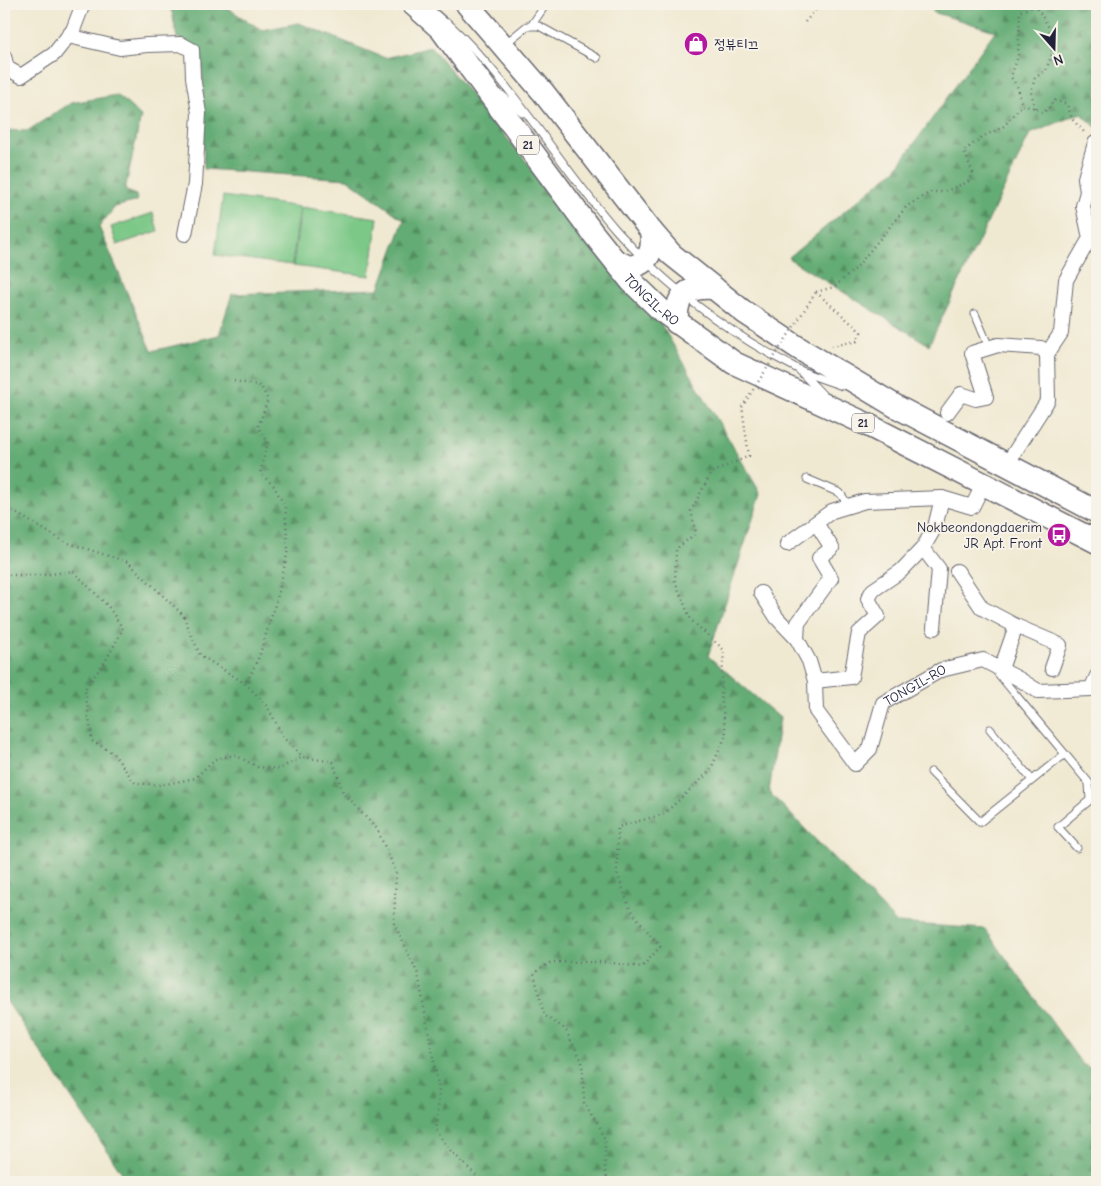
<svg xmlns="http://www.w3.org/2000/svg" width="1101" height="1186" viewBox="0 0 1101 1186" font-family="'Comic Neue','Poor Story',sans-serif">
  <style>
    .forest { fill: url(#forest-firs); stroke: #436758 }
    .pitch { fill: #7bc887; stroke: #4e7561 }
    .lines { fill: none; stroke-linecap: round; stroke-linejoin: round }
    .service-casing { stroke: #6a6870; stroke-width: 9 }
    .minor-casing { stroke: #6a6870; stroke-width: 16 }
    .primary-casing { stroke: #6a6870; stroke-width: 25 }
    .path { stroke: #6a6870; stroke-width: 2.5; stroke-dasharray: 1 4; stroke-linecap: butt }
    .service { stroke: #fff; stroke-width: 7 }
    .minor { stroke: #fff; stroke-width: 14 }
    .primary { stroke: #fff; stroke-width: 22 }
    .path-bridge { stroke: #6a6870; stroke-width: 2.5; stroke-dasharray: 1 4; stroke-linecap: butt }
    .labels { text-anchor: middle; dominant-baseline: central; stroke-width: 4; stroke-linejoin: round; paint-order: stroke }
    .shield { fill: #f7f3e8; stroke: #62616f; stroke-width: 1 }
    .shield-label { font-size: 12px; font-weight: bold; fill: #22223b }
    .poi-label { font-size: 14px; fill: #22223b; stroke: #f7f3e8; text-anchor: start }
    .street-label { font-size: 14px; fill: #22223b; stroke: #f7f3e8 }
  </style>
  <defs>
    <pattern id="forest-firs" width="22" height="20" patternUnits="userSpaceOnUse" patternTransform="scale(1.25)"><rect width="22" height="20" fill="#64ac74"/><path d="M5 1l3.5 6h-7zM16 11l3.5 6h-7z" fill="#528c60"/></pattern>
  </defs>
  <rect width="100%" height="100%" fill="#f7f3e8"/>
  <filter id="ink" filterUnits="userSpaceOnUse"><feTurbulence type="fractalNoise" baseFrequency=".02" numOctaves="2"/><feDisplacementMap in="SourceGraphic" scale="10" xChannelSelector="R" yChannelSelector="G"/><feConvolveMatrix kernelMatrix="1 2 1 2 8 2 1 2 1" color-interpolation-filters="sRGB"/></filter>
  <filter id="wash" filterUnits="userSpaceOnUse"><feTurbulence type="fractalNoise" baseFrequency=".0096" numOctaves="4" result="noise"/><feDisplacementMap in="SourceGraphic" scale="20" xChannelSelector="R" yChannelSelector="G"/><feGaussianBlur stdDeviation="1.12" result="paint"/><feColorMatrix in="noise" values="0 0 0 0 0 0 0 0 0 0 0 0 0 0 0 0 0 1.4 0 .05"/><feComposite in="paint" operator="in"/></filter>
  <g filter="url(#wash)">
    <rect width="100%" height="100%" fill="#f0e9d2"/>
    <path class="forest" d="M165,4h56l41,26 37,-7 86,35 46,-11 227,272 103,175 -53,162 72,62 -11,74 128,131 88,6 97,135 15,7v111h-969l-124,-185v-867l23,1 44,-28 46,-8 24,21 -16,74 11,5 1,6 -22,6 -16,20 53,124 67,-16 13,-41 147,-5 25,-69 -57,-41 -143,-10 -1,-91 -3,-30 -23,-10 -5,-26z
      M935,4h162v124l-16,-15 -51,21 -101,211 -141,-87 108,-89 99,-138 -62,-19z"/>
    <path class="pitch" d="M223,196l77,11 -8,58 -77,-10z
      M301,207l77,11 -8,58 -77,-10z
      M153,213l5,18 -41,14 -6,-18z"/>
  </g>
  <g filter="url(#ink)">
    <g class="lines">
      <g class="service-casing">
        <path id="service" d="M448,23c66,61 110,141 169,208 50,56 113,103 179,137 14,8 31,12 46,18
          M531,26l15,-22
          M505,44l22,-18h12l58,32
          M502,95l20,18
          M975,314l14,33
          M800,371l22,23
          M807,479l33,14 9,13
          M996,671l93,112 1,17 -32,27 19,21
          M990,729l42,51
          M931,772l49,50 85,-68"/>
      </g>
      <g class="minor-casing">
        <g id="minor">
          <path d="M68,36l52,12 27,-3 34,-1 11,6 1,27 6,36 -4,71 -10,50"/>
          <path d="M4,56l3,12 14,8 33,-22 19,-24 10,-26"/>
          <path d="M947,413l14,-19 15,5 10,-2 -14,-44 26,-8 43,3 6,6"/>
          <path d="M1007,464l41,-64 -1,-46 14,-21 5,-53 24,-42 -7,-32 4,-14 -2,-14 10,-35"/>
          <path d="M787,544l45,-33 33,-10 77,-3 30,9 12,-24"/>
          <path d="M923,548l16,21 -5,59"/>
          <path d="M957,571l25,37 34,18"/>
          <path id="s1" d="M761,593l16,25 20,21 12,22 6,20 1,30 39,53 15,-15 13,-46 58,-33 42,-10 36,19 19,12 53,-2 6,-13"/>
          <path d="M797,639l1,-16 33,-45 -12,-20 13,-10 -16,-25"/>
          <path d="M1001,669l15,-43 44,19 -8,23"/>
          <path d="M815,681l36,-4 8,-44 19,-17 -10,-17 5,-9 28,-19 22,-23 12,-21 7,-29"/>
        </g>
      </g>
      <g class="primary-casing">
        <g id="primary">
          <path id="s2" d="M413,4l28,25 151,203 39,49 31,30 72,52 128,59 235,120"/>
          <path d="M467,4l76,88 108,139 20,23 73,58 56,37 97,58 200,105"/>
          <path d="M616,261l13,6c21,-3 25,-18 22,-36"/>
          <path d="M677,323c-2,-28 10,-37 37,-35"/>
        </g>
      </g>
      <path class="path" d="M1036,6l-16,5 -2,45 -7,21 7,11 4,17 13,3 7,5 6,-4 6,-9 13,4 5,15 13,14
        M805,22l16,-18
        M1035,108l-4,-16 4,-14 11,-8 6,-16 -1,-23 -15,-25 1,-2
        M816,292l18,-5 21,-18 52,-63 24,-14h12l25,-10 5,-9 -9,-22 18,-14 22,-11 18,-21
        M816,292l45,40 -4,9 -25,5
        M234,381l27,5 7,14 -10,27 10,15 -8,31 14,13 11,21 3,43 -10,45 -19,62 -13,27
        M4,506l61,36 63,20 55,53 17,40 46,29 21,22 17,32 19,19 30,5 10,31 34,36 19,43 -2,51 24,51 21,116 -1,22 -3,18 15,20 33,32
        M4,575h40l29,-4 35,35 15,23 -17,31 -21,29 7,52 21,12 22,30 26,2 34,-7 20,-19 20,-4 23,12 20,2 25,-12
        M608,1182l-3,-11v-32l-21,-36 -2,-42 -17,-32 -21,-14 -10,-42 17,-11h54l37,5 18,-20 -30,-38 -13,-36 1,-46 46,-13 46,-43 16,-36 -5,-40 3,-45 -33,-30 -16,-39 1,-32 20,-16 -5,-22 20,-38 38,-17 -7,-49"/>
      <use href="#service" class="service"/>
      <use href="#minor" class="minor"/>
      <use href="#primary" class="primary"/>
      <path class="path-bridge" d="M742,407l74,-115"/>
    </g>
  </g>
  <defs>
    <g id="shop-disc" transform="scale(1.25)"><circle r="9.5" fill="#b5179e" stroke="#f7f3e8"/><path d="M-5-2.5h2.3a2.7 3.5 0 0 1 5.4 0H5L5.5 6h-11ZM-1.5-2.5h3a1.5 2.3 0 0 0-3 0Z" fill="#fff"/></g>
    <g id="bus-disc" transform="scale(1.25)"><circle r="9.5" fill="#b5179e" stroke="#f7f3e8"/><path d="M-5-6H5V4H4V6H2V4H-2V6H-4V4H-5ZM-3.5-4V0h7V-4ZM-3.5 1.2v1.5H-2V1.2ZM2 1.2v1.5H3.5V1.2Z" fill="#fff"/></g>
  </defs>
  <g fill-rule="evenodd">
    <use href="#shop-disc" x="696" y="44"/>
    <use href="#bus-disc" x="1059" y="535"/>
  </g>
  <g class="labels">
    <g class="shield">
      <rect x="517" y="135.5" width="22" height="19" rx="4"/>
      <rect x="852" y="413.5" width="22" height="19" rx="4"/>
    </g>
    <g class="shield-label">
      <text x="528" y="145">21</text>
      <text x="863" y="423">21</text>
    </g>
    <g class="poi-label">
      <text x="714" y="44">정뷰티끄</text>
      <text x="1042" y="527" text-anchor="end">Nokbeondongdaerim<tspan x="1042" dy="16">JR Apt. Front</tspan></text>
    </g>
    <g class="street-label">
      <text stroke="none"><textPath href="#s2" startOffset="381">TONGIL-RO</textPath></text>
      <text stroke="none"><textPath href="#s1" startOffset="306">TONGIL-RO</textPath></text>
    </g>
  </g>
  <rect width="1101" height="1186" fill="none" stroke="#f7f3e8" stroke-width="20"/>
  <g transform="translate(1054 48) rotate(160)" stroke="#f7f3e8" stroke-width="4" paint-order="stroke">
  <path d="M0-4L9 19L0 12L-9 19Z" fill="#22223b"/>
  <text y="-8" font-size="14" font-weight="bold" text-anchor="middle" fill="#22223b">N</text>
  </g>
</svg>
